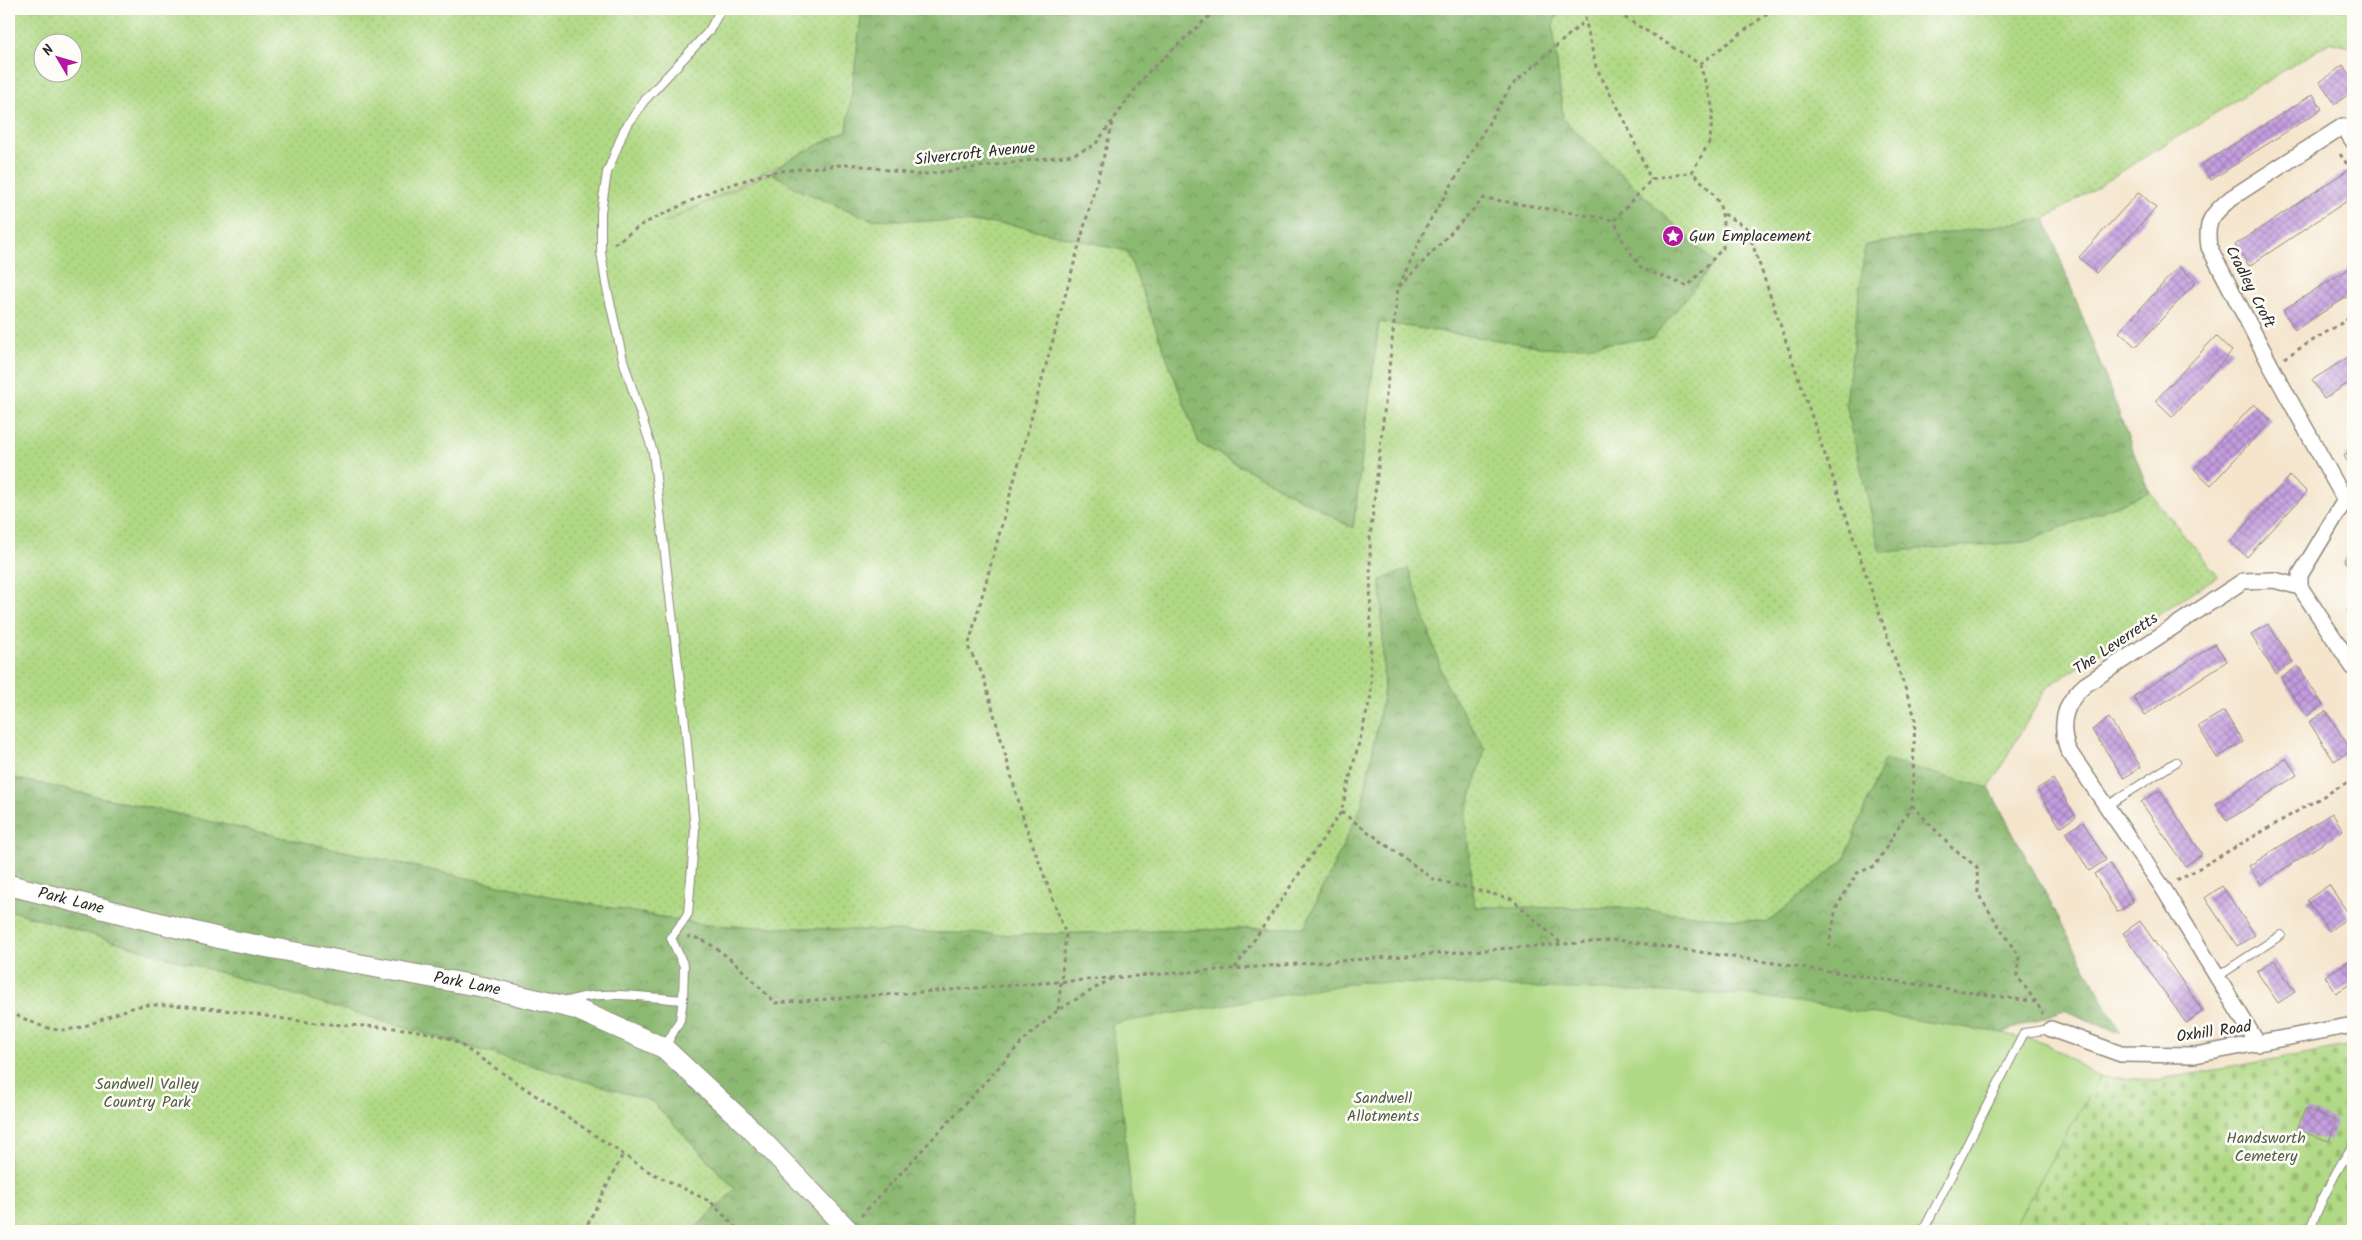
<svg xmlns="http://www.w3.org/2000/svg" width="2362" height="1240" viewBox="0 0 2362 1240" font-family="Kalam,sans-serif">
  <style>
    .grass { fill: url(#grass-dots); stroke: #6e8258; fill-rule: evenodd }
    .forest { fill: url(#forest-crowns); stroke: #5c724e }
    .cemetery { fill: url(#cemetery-stones); stroke: #6e8258 }
    .garden { fill: #b0d985; stroke: #6e8258 }
    .building { fill: url(#building-cross-hatch) }
    .lines { fill: none; stroke-linecap: round; stroke-linejoin: round }
    .service-casing { stroke: #90887c; stroke-width: 10 }
    .minor-casing { stroke: #90887c; stroke-width: 18 }
    .tertiary-casing { stroke: #90887c; stroke-width: 22 }
    .path { stroke: #90887c; stroke-width: 3; stroke-dasharray: 4 4; stroke-linecap: butt }
    .service { stroke: #fff; stroke-width: 8 }
    .minor { stroke: #fff; stroke-width: 15 }
    .tertiary { stroke: #fff; stroke-width: 20 }
    .labels { text-anchor: middle; dominant-baseline: central; stroke-width: 5; stroke-linejoin: round; paint-order: stroke }
    .street-label { font-size: 16px; fill: #2b2b2b; stroke: #fdfcf7 }
    .poi-label { font-size: 16px; fill: #2b2b2b; stroke: #fdfcf7; text-anchor: start }
    .park-label { font-size: 16px; fill: #535f46; stroke: #fdfcf7 }
  </style>
  <defs>
    <pattern id="grass-dots" width="8" height="8" patternUnits="userSpaceOnUse" patternTransform="scale(1.25)"><rect width="8" height="8" fill="#b0d985"/><path d="M2 2h.1M6 6h.1" fill="none" stroke="#98ba73" stroke-width="1.8" stroke-linecap="round"/></pattern>
    <pattern id="forest-crowns" width="20" height="18" patternUnits="userSpaceOnUse" patternTransform="scale(1.25)"><rect width="20" height="18" fill="#8cb972"/><path d="M2 6a3 3 0 1 1 6 0M12 15a3 3 0 1 1 6 0" fill="none" stroke="#73975e"/></pattern>
    <pattern id="cemetery-stones" width="16" height="16" patternUnits="userSpaceOnUse" patternTransform="scale(1.25)"><rect width="16" height="16" fill="#b0d985"/><path d="M2 7V4a2 2 0 0 1 4 0v3zM10 15v-3a2 2 0 0 1 4 0v3z" fill="#98ba73"/></pattern>
    <pattern id="building-cross-hatch" width="8" height="8" patternUnits="userSpaceOnUse" patternTransform="scale(1.25)"><rect width="8" height="8" fill="#c39cdf"/><path d="M0 0l8 8M0 8l8-8" fill="none" stroke="#9f7fb5"/></pattern>
  </defs>
  <rect width="100%" height="100%" fill="#fdfcf7"/>
  <filter id="ink" filterUnits="userSpaceOnUse"><feTurbulence type="fractalNoise" baseFrequency=".02" numOctaves="2"/><feDisplacementMap in="SourceGraphic" scale="10" xChannelSelector="R" yChannelSelector="G"/><feConvolveMatrix kernelMatrix="1 2 1 2 8 2 1 2 1" color-interpolation-filters="sRGB"/></filter>
  <filter id="wash" filterUnits="userSpaceOnUse"><feTurbulence type="fractalNoise" baseFrequency=".0096" numOctaves="4" result="noise"/><feDisplacementMap in="SourceGraphic" scale="20" xChannelSelector="R" yChannelSelector="G"/><feGaussianBlur stdDeviation="1.12" result="paint"/><feColorMatrix in="noise" values="0 0 0 0 0 0 0 0 0 0 0 0 0 0 0 0 0 1.4 0 .05"/><feComposite in="paint" operator="in"/></filter>
  <g filter="url(#wash)">
    <rect width="100%" height="100%" fill="#f4e5cc"/>
    <path class="grass" d="M9,9h853l-15,122 -183,92 107,-51 26,17 73,30 139,5 118,27 72,192 154,85 26,-206 178,27 158,-85 -152,-145 -10,-94 6,-16h794v39l-23,-6 -285,177 -180,26 161,297 123,-50 69,84 -171,111 -58,101 -105,-27 -40,99 -77,63 -137,-15 -155,-1 -10,-90 20,-68 -40,-67 -37,-113 -27,11 3,111 -22,114 -57,122 -292,8 -307,-10 -144,-26 -553,-122zM42,42h30v30h-30z
      M9,910l643,191 122,130h-765z"/>
    <path class="forest" d="M862,9h697l-6,16 10,94 152,144 -62,75 -96,11 -178,-27 -26,206 -154,-85 -72,-192 -118,-27 -139,-5 -73,-30 -26,-17 19,-13 57,-28z
      M2045,219l104,273 -123,50 -146,10 -34,-148 19,-159z
      M1409,569l36,113 40,67 -20,68 10,90 155,1 137,15 77,-63 40,-100 105,28 132,246 -57,-24 -63,23 -252,-38 -389,-13 -248,42 24,207h-444l43,-42 -83,-88 -643,-191v-133l553,122 144,26 307,10 292,-8 57,-122 22,-114 -3,-111z"/>
    <path class="cemetery" d="M2353,1045v186h-342l88,-154 60,3z"/>
    <path class="garden" d="M1360,982l389,13 252,38 45,10 53,34 -88,154h-875l-24,-207z"/>
    <g id="blocks">
      <path class="building" d="M2343,65l10,15v11l-18,13 -15,-22z
        M2313,94l9,15 -111,71 -10,-15z
        M2349,169l4,7v21l-104,69 -14,-21z
        M2139,192l17,16 -60,65 -17,-16z
        M2179,266l17,16 -60,65 -17,-15z
        M2353,266v27l-58,37 -12,-20z
        M2216,336l16,15 -60,66 -17,-16z
        M2353,354v26l-29,19 -12,-19z
        M2254,404l17,16 -60,65 -17,-16z
        M2353,450v20l-9,-14z
        M2290,476l17,16 -60,65 -17,-15z
        M2353,552v21l-9,-14z
        M2353,606v14l-6,-10z
        M2268,624l25,38 -17,12 -25,-39z
        M2215,644l12,17 -82,54 -12,-18z
        M2298,666l25,39 -16,11 -26,-38z
        M2224,711l19,31 -26,16 -19,-32z
        M2326,711l25,39 -17,11 -25,-39z
        M2109,718l32,49 -17,11 -32,-48z
        M2286,758l11,17 -70,46 -11,-17z
        M2053,779l23,38 -16,10 -23,-38z
        M2160,790l42,64 -17,12 -44,-64z
        M2332,813l11,17 -82,54 -12,-18z
        M2083,822l23,38 -17,11 -23,-38z
        M2110,864l23,38 -16,10 -23,-38z
        M2329,885l21,31 -21,15 -22,-31z
        M2222,886l33,49 -18,11 -32,-48z
        M2140,921l63,90 -17,12 -63,-90z
        M2353,958v24l-17,11 -11,-17z
        M2274,960l21,32 -17,11 -21,-31z
        M2305,1109l31,12 -7,20 -32,-11z"/>
    </g>
  </g>
  <g filter="url(#ink)">
    <use href="#blocks" fill-opacity="0" stroke="#90887c" stroke-width="1"/>
    <g class="lines">
      <g class="service-casing">
        <path id="service" d="M2107,806l69,-44
          M2217,977l64,-42
          M566,1002c32,-14 83,-4 117,-2
          M665,1047l15,-27 3,-20 1,-34 -13,-28 17,-24 7,-84 -9,-97 -33,-281 -30,-92 -17,-76 -5,-32v-40l6,-39 17,-43 20,-29 65,-70 12,-22
          M1923,1231l101,-198 27,-4
          M2309,1231c12,-30 25,-59 44,-85"/>
      </g>
      <g class="minor-casing">
        <path id="minor" d="M2353,496l-8,4 -45,75v12l53,80
          M2345,500l-74,-134 -62,-119c-4,-27 3,-32 22,-49l112,-72 10,15
          M2051,1029l70,25 74,1 158,-30
          M2258,1044l-95,-156 -95,-138c-9,-26 -4,-47 17,-65l158,-104 31,-1 26,7"/>
      </g>
      <g class="tertiary-casing">
        <path id="tertiary" d="M9,885l214,54 260,48 93,22 88,39 86,80 99,103"/>
      </g>
      <path class="path" d="M1583,9l13,58 29,54 26,59
        M1611,9l89,55 13,45 -3,32 -18,31 -41,8 -37,40 10,23 18,26 46,17 35,-38c1,-43 0,-46 -31,-76
        M1700,64l64,-48 12,-7
        M2340,154l13,19
        M1724,214l23,14 168,489 -3,88 -37,61 -18,7 -21,35 -7,38
        M614,244l27,-19 70,-34 60,-19 79,-8 68,11 154,-20 23,-10 52,-72 70,-64
        M1399,286l27,-59 85,-141 75,-66
        M2284,358l69,-42
        M1912,805l40,43 25,19 1,27 41,63 -2,19 19,26
        M1341,812l92,67 79,20 51,46
        M2177,881l176,-102
        M687,937c26,-2 70,48 88,66l844,-63 417,62 7,12
        M1235,968l106,-156 30,-116 -1,-158 28,-250 86,-90 130,22
        M1058,1010l8,-75 -42,-114 -41,-146 -15,-28 146,-528
        M9,1012c15,6 34,17 50,18 32,1 60,-24 91,-25 56,-1 111,12 167,18 45,4 92,2 135,16l196,132 63,31 28,29
        M861,1216l161,-174 36,-32 53,-31
        M584,1231l39,-77"/>
      <use href="#service" class="service"/>
      <use href="#minor" class="minor"/>
      <use href="#tertiary" class="tertiary"/>
    </g>
  </g>
  <defs>
    <g id="sight-disc" transform="scale(1.125)"><circle r="9.5" fill="#b5179e" stroke="#fdfcf7"/><path d="M0-6L1.8-2.2L6-1.7L2.9 1.2L3.7 5.4L0 3.3L-3.7 5.4L-2.9 1.2L-6-1.7L-1.8-2.2Z" fill="#fff"/></g>
  </defs>
  <g fill-rule="evenodd">
    <use href="#sight-disc" x="1673" y="236"/>
  </g>
  <g class="labels">
    <g class="street-label">
      <text transform="translate(975 154) rotate(-6)">Silvercroft Avenue</text>
      <text transform="translate(2250 287) rotate(63)">Cradley Croft</text>
      <text transform="translate(2116 644) rotate(-34)">The Leverretts</text>
      <text transform="translate(71 901) rotate(14)">Park Lane</text>
      <text transform="translate(467 984) rotate(11)">Park Lane</text>
      <text transform="translate(2214 1032) rotate(-8)">Oxhill Road</text>
    </g>
    <g class="poi-label">
      <text x="1689" y="236">Gun Emplacement</text>
    </g>
    <g class="park-label">
      <text x="147" y="1084">Sandwell Valley<tspan x="147" dy="18">Country Park</tspan></text>
      <text x="1383" y="1098">Sandwell<tspan x="1383" dy="18">Allotments</tspan></text>
      <text x="2266" y="1138">Handsworth<tspan x="2266" dy="18">Cemetery</tspan></text>
    </g>
  </g>
  <rect width="2362" height="1240" fill="none" stroke="#fdfcf7" stroke-width="30"/>
  <g transform="translate(58 58) rotate(308)"><circle r="24" fill="#fdfcf7" stroke="#a9a8a5"/>
  <path d="M0-4L9 19L0 12L-9 19Z" fill="#b5179e"/>
  <text y="-8" font-size="14" font-weight="bold" text-anchor="middle" fill="#2b2b2b">N</text>
  </g>
</svg>
